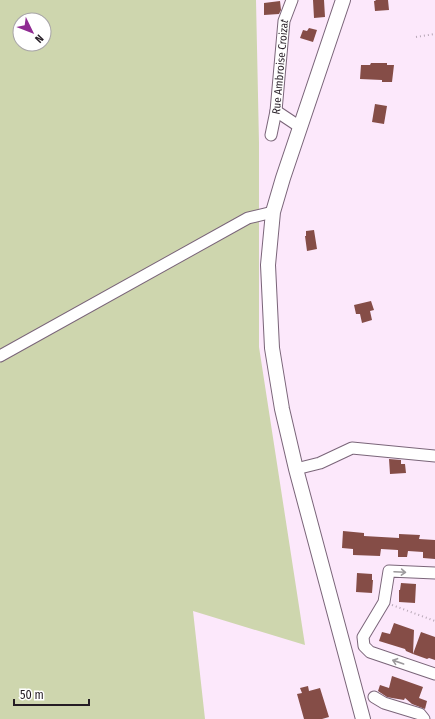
<svg xmlns="http://www.w3.org/2000/svg" width="435" height="719" viewBox="0 0 435 719" font-family="'Fira Sans Condensed',sans-serif">
  <style>
    .green { fill: #ced6ae; fill-rule: evenodd }
    .building { fill: #854d47 }
    .lines { fill: none; stroke-linecap: round; stroke-linejoin: round }
    .minor-casing { stroke: #7a6579; stroke-width: 13 }
    .major-casing { stroke: #7a6579; stroke-width: 16 }
    .path { stroke: #b8a8b7; stroke-width: 2; stroke-dasharray: 1 3; stroke-linecap: butt }
    .minor { stroke: #fff; stroke-width: 11 }
    .major { stroke: #fff; stroke-width: 14 }
    .oneway { stroke: #9c999c }
    .labels { text-anchor: middle; dominant-baseline: central; stroke-width: 4; stroke-linejoin: round; paint-order: stroke }
    .street-label { font-size: 11px; fill: #241c24; stroke: #fff }
  </style>
  <rect width="100%" height="100%" fill="#fce8fb"/>
  <path class="green" d="M0,0h256l3,143v204l46,298 -112,-34 12,108h-205zM20,20h24v24h-24z"/>
  <path class="building" d="M313,0h11l1,17 -11,1z
    M375,0h13l1,10 -14,1 -1,-10h2z
    M280,1l1,9 -2,4 -15,1v-12z
    M309,28l8,2 -4,12 -13,-4 3,-8 4,1z
    M371,63h16v2h7l-2,17h-10v-2l-22,-1 1,-14h9z
    M375,104l12,2 -3,18 -12,-2z
    M314,230l3,19 -10,2 -2,-15h1v-5z
    M371,301l3,9 -4,1 2,9 -10,3 -2,-9h-4l-2,-9z
    M389,459l12,1v4h4l1,9 -16,1z
    M343,531l21,2v3l35,2v-4l21,1 -1,4 16,1v19l-12,-1v-6l-15,-1 -1,6h-9v-7l-17,-1 -1,7 -27,-1v-6l-11,-1z
    M357,573l15,1v6h1l-1,13 -16,-1z
    M401,583l15,1 -1,19 -16,-1v-12h1z
    M394,623l20,7 -1,24 -7,-3 -1,-2 -26,-8 3,-9 8,2z
    M421,632l14,5v23l-6,-2 -2,1 -14,-5z
    M392,676l31,11 -4,11 8,3 -2,8 -13,-5 -7,-6 -1,2 -12,-2 -5,-1 -9,-6 2,-6 9,3z
    M308,686l1,5 11,-3 9,29 -7,2h-18l-7,-25 5,-1 -2,-5z"/>
  <g class="lines">
    <g class="minor-casing">
      <g id="minor">
        <path d="M276,111l24,16"/>
        <path id="s1" d="M271,135l5,-24 8,-90 8,-21"/>
        <path d="M0,356l248,-138 25,-6"/>
        <path d="M296,469l24,-6 32,-15 83,8"/>
        <path d="M435,573l-46,-2 -5,31 -21,35 1,9 6,6 65,22"/>
        <path d="M374,697l10,6 36,11 4,5"/>
      </g>
    </g>
    <g class="major-casing">
      <path id="major" d="M343,0l-60,178 -10,34 -5,53 4,83 10,61 14,60 67,250"/>
    </g>
    <path class="path" d="M416,37l19,-3
      M392,605l43,16"/>
    <use href="#minor" class="minor"/>
    <use href="#major" class="major"/>
  </g>
  <defs><path id="oneway-shaft" d="M-6 0H5M1.5-3L5.5 0L1.5 3" fill="none" stroke-width="1.6" stroke-linecap="round" stroke-linejoin="round"/></defs>
  <g class="oneway">
    <use href="#oneway-shaft" transform="translate(400 572) rotate(3)"/>
    <use href="#oneway-shaft" transform="translate(398 662) rotate(-161)"/>
  </g>
  <g class="labels">
    <g class="street-label">
      <text stroke="none"><textPath href="#s1" startOffset="69">Rue Ambroise Croizat</textPath></text>
    </g>
  </g>
  <g transform="translate(32 32) rotate(133)"><circle r="19" fill="#ffffff" stroke="#a7a4a7"/>
  <path d="M0-3L7 15L0 10L-7 15Z" fill="#8f2b92"/>
  <text y="-6" font-size="11" font-weight="bold" text-anchor="middle" fill="#241c24">N</text>
  </g>
  <path d="M14 699v6h75v-6" fill="none" stroke="#241c24" stroke-width="2"/>
  <text x="20" y="699" font-size="12" fill="#241c24" stroke="#ffffff" stroke-width="3" paint-order="stroke">50 m</text>
</svg>
